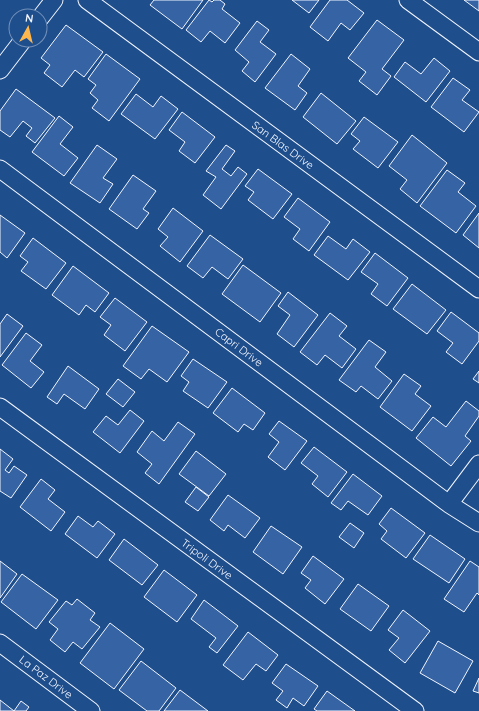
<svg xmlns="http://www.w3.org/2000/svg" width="479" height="711" viewBox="0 0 479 711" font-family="Quicksand,sans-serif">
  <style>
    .building { fill: #3563a3; stroke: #f2f6ff }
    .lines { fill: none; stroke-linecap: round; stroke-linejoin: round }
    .minor-casing { stroke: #f2f6ff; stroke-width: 19 }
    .minor { stroke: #1f4e8c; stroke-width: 17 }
    .labels { text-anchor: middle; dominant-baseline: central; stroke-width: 3; stroke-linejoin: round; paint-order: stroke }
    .street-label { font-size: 11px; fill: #f2f6ff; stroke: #1f4e8c }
  </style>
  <rect width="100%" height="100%" fill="#1f4e8c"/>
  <path class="building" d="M154,0h49l-21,29 -32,-24z
    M209,0l3,2 2,-2h6l5,4 -3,5 18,14 -15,20 -15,-12 -9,11 -15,-12z
    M292,0h27l-10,13z
    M330,0h17l17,13 -14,17 -9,-7 -13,18 -18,-14z
    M464,0h15v11z
    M377,20l27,20 -22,29 9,7 -14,19 -18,-14 7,-9 -18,-14z
    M257,21l12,9 -9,12 16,12 -21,28 -13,-11 7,-9 -14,-12z
    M66,25l37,27 -19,25 -9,-7 -13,17 -18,-14 6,-8 -9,-7z
    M106,54l34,25 -31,42 -17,-13 6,-8 -8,-7 6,-8 -8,-6z
    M291,54l19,15 -12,17 9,7 -12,17 -30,-22z
    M434,58l16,13 -24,31 -32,-25 11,-15 16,12z
    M453,78l17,12 -8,10 17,12 -15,20 -33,-25z
    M16,89l39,29 -20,25 -9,-7 6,-8 -9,-7 -13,16 -10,-7v-19z
    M321,93l35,28 -19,23 -34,-27z
    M136,94l17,13 8,-11 17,13 -23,30 -34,-25z
    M182,112l33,25 -20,26 -16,-12 6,-9 -16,-12z
    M59,116l14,11 -13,17 18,14 -14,18 -32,-24z
    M364,117l34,25 -20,26 -25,-19 7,-8 -9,-7z
    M412,135l35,28 -30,40 -17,-14 7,-9 -18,-14z
    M97,145l20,14 -14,19 10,6 -13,19 -30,-20z
    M226,145l9,6 -13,18 9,7 7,-9 9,7 -26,35 -18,-14 13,-18 -10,-6z
    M258,169l34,25 -19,25 -25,-19 6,-8 -9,-6z
    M447,170l18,13 -7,9 18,14 -20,27 -36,-27z
    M133,175l23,16 -13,18 6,4 -12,16 -28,-20z
    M298,198l32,24 -21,29 -16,-12 7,-10 -16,-12z
    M173,208l30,23 -23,31 -20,-16 8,-9 -10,-8z
    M479,213v35l-16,-13z
    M0,215l25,18 -18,25 -7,-6z
    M210,235l33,24 -15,20 -16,-12 -9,11 -16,-12z
    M328,236l18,13 7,-10 17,13 -22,28 -34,-25z
    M33,238l33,25 -20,26 -25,-18 7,-9 -8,-6z
    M375,253l33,25 -21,28 -16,-12 7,-10 -17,-12z
    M243,265l38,28 -21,29 -38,-28z
    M73,266l36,27 -14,19 -9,-7 -7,10 -27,-20z
    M412,284l34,26 -19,24 -34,-25z
    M288,292l30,23 -24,32 -17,-13 13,-19 -12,-9z
    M115,298l32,24 -22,29 -21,-16 7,-10 -11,-8z
    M451,312l28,21v8l-17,23 -16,-12 7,-9 -16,-12z
    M330,313l17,13 -8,10 17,13 -14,19 -17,-13 -8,10 -17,-13z
    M7,314l16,12 -23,31v-33z
    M152,326l37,26 -22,30 -18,-13 -8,10 -18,-13z
    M26,333l16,12 -12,16 14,11 -13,16 -29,-23z
    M369,340l17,12 -11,15 17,14 -14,18 -17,-13 -5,6 -17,-12z
    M193,359l34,23 -19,26 -25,-17 6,-9 -8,-6z
    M68,366l31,23 -14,20 -21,-15 -7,10 -10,-7z
    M479,371v12l-6,-4z
    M404,374l17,12 -6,8 16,12 -19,25 -32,-24z
    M118,379l17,13 -12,15 -17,-13z
    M232,388l33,25 -12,17 -9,-6 -6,8 -25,-19z
    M466,401l13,10v5l-14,20 6,5 -20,25 -35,-28 17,-21 13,10z
    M130,410l14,11 -24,32 -27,-21 13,-16 12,9z
    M279,421l28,20 -22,29 -17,-13 11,-15 -10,-8z
    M178,422l17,12 -36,50 -14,-11 7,-9 -15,-12 15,-21 12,10z
    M314,447l33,25 -19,25 -16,-13 6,-8 -17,-13z
    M0,449l13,10 -8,11 4,3 5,-7 13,9 -16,23 -11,-7z
    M196,451l30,23 -17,22 -30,-22z
    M353,474l29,22 -14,19 -20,-14 -7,9 -10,-7z
    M41,479l14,11 -7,9 17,13 -14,19 -31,-24z
    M196,487l13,10 -11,14 -13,-9z
    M228,495l32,23 -15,20 -17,-13 -4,6 -14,-11z
    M391,508l34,25 -19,25 -25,-19 6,-8 -8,-7z
    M78,516l15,11 5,-6 17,13 -18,24 -32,-24z
    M350,523l14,10 -10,15 -15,-11z
    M271,526l31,21 -19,27 -30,-22z
    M430,535l35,24 -16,24 -36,-24z
    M124,539l34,26 -16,20 -33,-25z
    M313,556l31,23 -19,25 -20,-16 6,-8 -10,-7z
    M0,561l17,13 -17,24z
    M470,561l9,6v28l-2,-2 -13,19 -20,-13z
    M164,570l33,25 -20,27 -33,-25z
    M22,574l36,26 -22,29 -35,-27z
    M358,584l31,22 -18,25 -31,-22z
    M77,599l18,14 -5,7 10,7 -18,22 -9,-7 -8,10 -15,-12 8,-11 -9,-7 17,-21 6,4z
    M204,600l34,26 -21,27 -8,-6 7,-9 -25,-19z
    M403,610l27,21 -25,32 -16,-13 10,-12 -11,-8z
    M110,623l34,26 -30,40 -34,-26z
    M248,632l30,23 -12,16 -10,-7 -13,16 -20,-15z
    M438,641l35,20 -18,32 -35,-20z
    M141,661l35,27 -17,23h-12l-28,-21z
    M286,664l32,22 -14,20 -11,-8 -6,10 -11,-8 7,-9 -11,-8z
    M479,678v15l-6,-2z
    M180,690l28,21h-44z
    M327,691l28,20h-38l-3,-2z
    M0,700l14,11 7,-10 8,6 -3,4h-26z"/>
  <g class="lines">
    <g class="minor-casing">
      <path id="minor" d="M87,0l392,289
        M408,0l71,52
        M40,18l14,-18
        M0,70l23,-30
        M0,169l449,335 30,19
        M0,407l415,304
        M449,504l30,-40
        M0,643l91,68"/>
    </g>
    <use href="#minor" class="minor"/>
  </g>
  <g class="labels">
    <g class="street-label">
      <text transform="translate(283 145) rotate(36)">San Blas Drive</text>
      <text transform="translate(239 347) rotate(37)">Capri Drive</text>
      <text transform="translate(207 559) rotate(36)">Tripoli Drive</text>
      <text transform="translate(46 677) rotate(37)">La Paz Drive</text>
    </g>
  </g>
  <g transform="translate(28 28) rotate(8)"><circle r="19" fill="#1f4e8c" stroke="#7391ba"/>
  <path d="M0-3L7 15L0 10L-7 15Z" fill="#ffb74d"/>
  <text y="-6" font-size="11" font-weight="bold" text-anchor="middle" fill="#f2f6ff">N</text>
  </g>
</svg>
